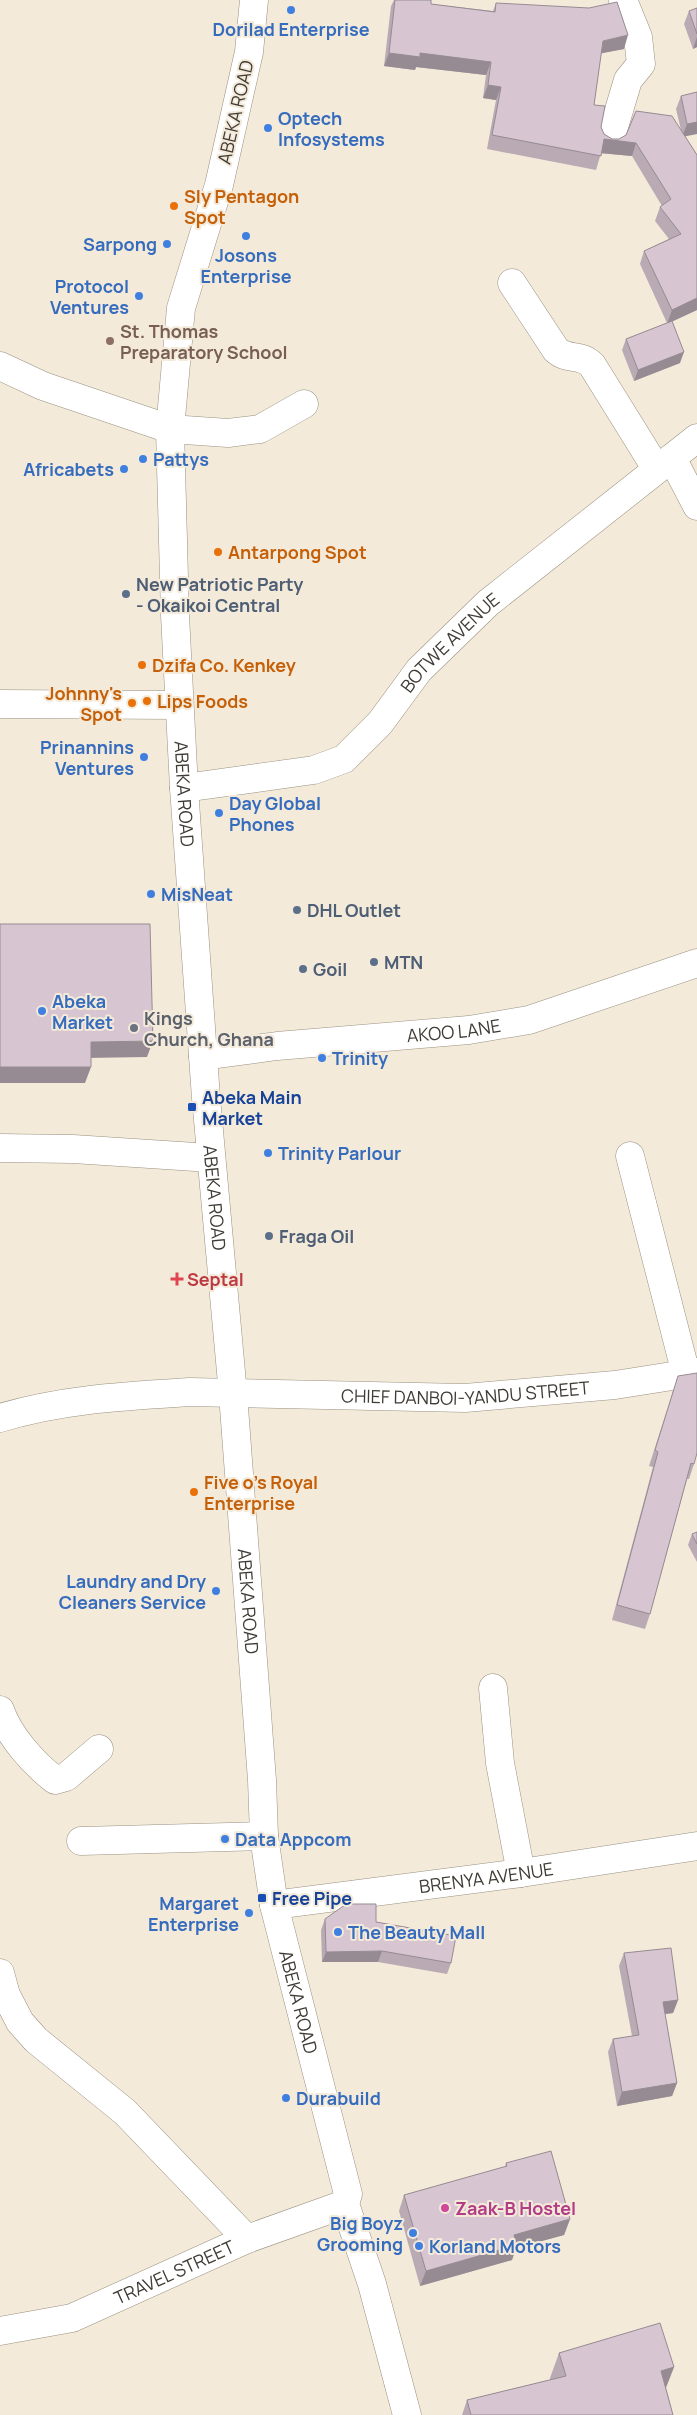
<svg xmlns="http://www.w3.org/2000/svg" width="697" height="2415" viewBox="0 0 697 2415" font-family="Manrope,sans-serif">
  <style>
    .lines { fill: none; stroke-linecap: round; stroke-linejoin: round }
    .minor-casing { stroke: #999181; stroke-width: 29 }
    .minor { stroke: #fff; stroke-width: 28 }
    .wall { fill: #b9aab4 }
    .shaded-wall { fill: #968b92 }
    .building { fill: #d7c6d1; stroke: #968b92 }
    .shop-dot { fill: #3f7fe0; stroke: #f4eada; stroke-width: 2 }
    .food-dot { fill: #e8710a; stroke: #f4eada; stroke-width: 2 }
    .education-dot { fill: #8d6e63; stroke: #f4eada; stroke-width: 2 }
    .service-dot { fill: #5c6f8a; stroke: #f4eada; stroke-width: 2 }
    .worship-dot { fill: #6b7280; stroke: #f4eada; stroke-width: 2 }
    .transit-dot { fill: #1a4fb4; stroke: #f4eada; stroke-width: 2 }
    .health-dot { fill: #e0444e; stroke: #f4eada; stroke-width: 2 }
    .hotel-dot { fill: #d1479c; stroke: #f4eada; stroke-width: 2 }
    .labels { text-anchor: middle; dominant-baseline: central; stroke-width: 4; stroke-linejoin: round; paint-order: stroke }
    .shop-label { font-size: 18px; font-weight: bold; fill: #366cbe; stroke: #f4eada; text-anchor: start }
    .street-label { font-size: 18px; fill: #3f3b35; stroke: #f4eada }
    .food-label { font-size: 18px; font-weight: bold; fill: #c56008; stroke: #f4eada; text-anchor: start }
    .education-label { font-size: 18px; font-weight: bold; fill: #785e54; stroke: #f4eada; text-anchor: start }
    .service-label { font-size: 18px; font-weight: bold; fill: #4e5e75; stroke: #f4eada; text-anchor: start }
    .worship-label { font-size: 18px; font-weight: bold; fill: #5b616d; stroke: #f4eada; text-anchor: start }
    .transit-label { font-size: 18px; font-weight: bold; fill: #164399; stroke: #f4eada; text-anchor: start }
    .health-label { font-size: 18px; font-weight: bold; fill: #be3a42; stroke: #f4eada; text-anchor: start }
    .hotel-label { font-size: 18px; font-weight: bold; fill: #b23c85; stroke: #f4eada; text-anchor: start }
  </style>
  <rect width="100%" height="100%" fill="#f4eada"/>
  <g class="lines">
    <g class="minor-casing">
      <g id="minor">
        <path id="s1" d="M254,0l-5,52 -30,133 -38,123 -11,121 5,186 9,173 22,310 27,296 29,386 2,56 10,69 74,289 -3,10 27,80 35,131"/>
        <path d="M611,137l17,-57 13,-16 -3,-27 -15,-37"/>
        <path d="M512,283l44,67c12,11 25,3 36,15l64,103"/>
        <path d="M0,366l43,20 127,43 58,4 32,-4 44,-25"/>
        <path d="M672,458l25,48"/>
        <path d="M0,704l178,1"/>
        <path id="s2" d="M184,788l130,-18 30,-11 36,-36 39,-53 69,-67 209,-165"/>
        <path id="s3" d="M203,1056l74,-10 192,-16 60,-10 168,-57"/>
        <path d="M0,1148l73,1 138,9"/>
        <path d="M630,1156l56,218"/>
        <path id="s4" d="M0,1418c62,-19 126,-22 190,-26l275,6 150,-13 82,-13"/>
        <path d="M493,1688l7,75 21,110"/>
        <path d="M0,1710c9,26 33,53 55,70l11,-3 33,-28"/>
        <path d="M81,1841l183,-5"/>
        <path id="s5" d="M274,1905l247,-32 176,-27"/>
        <path d="M0,1973l6,22 14,27 16,18 89,72 122,127"/>
        <path id="s6" d="M0,2331l72,-13 175,-79 98,-35"/>
      </g>
    </g>
    <use href="#minor" class="minor"/>
  </g>
  <path class="wall" d="M394,0h37v4l62,7 3,-8 128,46 -23,4 -7,52 7,22 3,7 8,5h7l62,-9 -5,-21 5,-13 16,-4 -12,44 12,19v155l-25,11 8,42 -46,18 -12,-31 4,-11 41,-16 -27,-59 4,-13 25,-12 -14,-18 5,-14 2,-1 -30,-50 -31,-3 -5,17 -109,-21 9,-49 -13,-2 3,-23 -70,-8 -1,3 -31,-4 7,-60z
    M697,8v39l-4,2 -9,-25 5,-13z
    M678,1376l16,88 -5,15h-2l-37,135 -5,15 -33,-9 41,-153 -4,-1z
    M697,1532v30l-9,-17 4,-11z
    M325,1919l51,3 75,41 -4,11 -69,-12h-56l-1,-32z
    M624,1953l54,47 -5,13 -8,1 12,69 -5,13 -55,10 -9,-54 5,-13 19,-3 -13,-70z
    M506,2163l64,56 -6,16 -48,13 -4,12 -92,26 -21,-75 5,-16 101,-28z
    M559,2353l115,14 -8,21 7,27h-211l5,-15 83,-20v-2z"/>
  <path class="shaded-wall" d="M628,35l-4,14 -26,5 5,-13z
    M697,37v10l-4,2z
    M389,53h31l71,9 -5,13 -70,-8 -1,3 -31,-4z
    M488,85l13,2 -5,13 -13,-2z
    M697,122v12l-15,3 5,-13z
    M604,139l32,4 -4,13 -33,-3z
    M697,298v12l-30,14 5,-14z
    M684,352l-4,11 -46,18 4,-11z
    M153,1041l-6,16 -62,1 6,-16z
    M0,1067h91l-6,16h-85z
    M382,1951l-4,11h-56l4,-10z
    M678,2000l-5,13 -15,2 5,-13z
    M677,2083l-5,13 -55,10 5,-14z
    M570,2219l-6,16 -48,13 -4,12 -92,26 6,-15 88,-36z
    M674,2367l-10,25 -3,-21z"/>
  <path class="building" d="M395,0h36v4l64,8 1,-9 93,5 28,-6 11,33 -25,6 -9,64 11,1 -4,21 3,7 8,5h7l7,-4 10,-24 36,5 25,39v143l-25,12 -28,-59 37,-17 -21,-27 11,-8 -35,-56 -32,-4 -3,17 -109,-21 9,-48 -13,-2 3,-23 -71,-9v4l-31,-4z
    M697,8v26l-8,-23z
    M697,92v30l-10,2 -6,-28z
    M672,321l12,31 -46,18 -12,-31z
    M0,924h150l3,117 -62,1v25h-91z
    M697,1373v80l-3,11 -3,-1 -41,151 -33,-9 41,-153 -3,-2 23,-74z
    M697,1532v12l-5,-10z
    M346,1904h30v18l80,14 -5,27 -69,-12 -56,1 -1,-33z
    M671,1948l7,52 -15,2 14,81 -55,9 -9,-53 26,-4 -15,-82z
    M551,2151l19,68 -56,16 3,10 -91,26 -22,-76 103,-29 -1,-3z
    M660,2323l14,44 -13,4 12,44h-202l-4,-15 99,-24 -7,-23z"/>
  <g class="shop-dot">
    <circle cx="291" cy="10" r="5"/>
    <circle cx="268" cy="128" r="5"/>
    <circle cx="246" cy="236" r="5"/>
    <circle cx="167" cy="244" r="5"/>
    <circle cx="139" cy="296" r="5"/>
    <circle cx="143" cy="459" r="5"/>
    <circle cx="124" cy="469" r="5"/>
    <circle cx="144" cy="757" r="5"/>
    <circle cx="219" cy="813" r="5"/>
    <circle cx="151" cy="894" r="5"/>
    <circle cx="42" cy="1011" r="5"/>
    <circle cx="322" cy="1058" r="5"/>
    <circle cx="268" cy="1153" r="5"/>
    <circle cx="216" cy="1591" r="5"/>
    <circle cx="225" cy="1839" r="5"/>
    <circle cx="249" cy="1913" r="5"/>
    <circle cx="338" cy="1932" r="5"/>
    <circle cx="286" cy="2098" r="5"/>
    <circle cx="413" cy="2233" r="5"/>
    <circle cx="419" cy="2246" r="5"/>
  </g>
  <g class="food-dot">
    <circle cx="174" cy="206" r="5"/>
    <circle cx="218" cy="552" r="5"/>
    <circle cx="142" cy="665" r="5"/>
    <circle cx="147" cy="701" r="5"/>
    <circle cx="132" cy="703" r="5"/>
    <circle cx="194" cy="1492" r="5"/>
  </g>
  <circle class="education-dot" cx="110" cy="341" r="5"/>
  <g class="service-dot">
    <circle cx="126" cy="594" r="5"/>
    <circle cx="297" cy="910" r="5"/>
    <circle cx="374" cy="962" r="5"/>
    <circle cx="303" cy="969" r="5"/>
    <circle cx="269" cy="1236" r="5"/>
  </g>
  <circle class="worship-dot" cx="134" cy="1028" r="5"/>
  <g class="transit-dot">
    <rect x="187" y="1102" width="10" height="10" rx="2.5"/>
    <rect x="257" y="1893" width="10" height="10" rx="2.5"/>
  </g>
  <path class="health-dot" d="M174.5 1271.5h5v5h5v5h-5v5h-5v-5h-5v-5h5z"/>
  <circle class="hotel-dot" cx="445" cy="2208" r="5"/>
  <g class="labels">
    <g class="shop-label">
      <text x="291" y="29" text-anchor="middle">Dorilad Enterprise</text>
      <text x="278" y="118">Optech<tspan x="278" dy="21">Infosystems</tspan></text>
      <text x="157" y="244" text-anchor="end">Sarpong</text>
      <text x="246" y="255" text-anchor="middle">Josons<tspan x="246" dy="21">Enterprise</tspan></text>
      <text x="129" y="286" text-anchor="end">Protocol<tspan x="129" dy="21">Ventures</tspan></text>
      <text x="153" y="459">Pattys</text>
      <text x="114" y="469" text-anchor="end">Africabets</text>
      <text x="134" y="747" text-anchor="end">Prinannins<tspan x="134" dy="21">Ventures</tspan></text>
      <text x="229" y="803">Day Global<tspan x="229" dy="21">Phones</tspan></text>
      <text x="161" y="894">MisNeat</text>
      <text x="52" y="1001">Abeka<tspan x="52" dy="21">Market</tspan></text>
      <text x="332" y="1058">Trinity</text>
      <text x="278" y="1153">Trinity Parlour</text>
      <text x="206" y="1581" text-anchor="end">Laundry and Dry<tspan x="206" dy="21">Cleaners Service</tspan></text>
      <text x="235" y="1839">Data Appcom</text>
      <text x="239" y="1903" text-anchor="end">Margaret<tspan x="239" dy="21">Enterprise</tspan></text>
      <text x="348" y="1932">The Beauty Mall</text>
      <text x="296" y="2098">Durabuild</text>
      <text x="403" y="2223" text-anchor="end">Big Boyz<tspan x="403" dy="21">Grooming</tspan></text>
      <text x="429" y="2246">Korland Motors</text>
    </g>
    <g class="street-label">
      <text transform="translate(235 112) rotate(-77)">ABEKA ROAD</text>
      <text stroke="none"><textPath href="#s2" startOffset="321">BOTWE AVENUE</textPath></text>
      <text stroke="none"><textPath href="#s1" startOffset="804">ABEKA ROAD</textPath></text>
      <text stroke="none"><textPath href="#s3" startOffset="252">AKOO LANE</textPath></text>
      <text stroke="none"><textPath href="#s1" startOffset="1209">ABEKA ROAD</textPath></text>
      <text stroke="none"><textPath href="#s4" startOffset="468">CHIEF DANBOI-YANDU STREET</textPath></text>
      <text stroke="none"><textPath href="#s1" startOffset="1614">ABEKA ROAD</textPath></text>
      <text stroke="none"><textPath href="#s5" startOffset="214">BRENYA AVENUE</textPath></text>
      <text stroke="none"><textPath href="#s1" startOffset="2019">ABEKA ROAD</textPath></text>
      <text stroke="none"><textPath href="#s6" startOffset="185">TRAVEL STREET</textPath></text>
    </g>
    <g class="food-label">
      <text x="184" y="196">Sly Pentagon<tspan x="184" dy="21">Spot</tspan></text>
      <text x="228" y="552">Antarpong Spot</text>
      <text x="152" y="665">Dzifa Co. Kenkey</text>
      <text x="122" y="693" text-anchor="end">Johnny's<tspan x="122" dy="21">Spot</tspan></text>
      <text x="157" y="701">Lips Foods</text>
      <text x="204" y="1482">Five o's Royal<tspan x="204" dy="21">Enterprise</tspan></text>
    </g>
    <g class="education-label">
      <text x="120" y="331">St. Thomas<tspan x="120" dy="21">Preparatory School</tspan></text>
    </g>
    <g class="service-label">
      <text x="136" y="584">New Patriotic Party<tspan x="136" dy="21">- Okaikoi Central</tspan></text>
      <text x="307" y="910">DHL Outlet</text>
      <text x="384" y="962">MTN</text>
      <text x="313" y="969">Goil</text>
      <text x="279" y="1236">Fraga Oil</text>
    </g>
    <g class="worship-label">
      <text x="144" y="1018">Kings<tspan x="144" dy="21">Church, Ghana</tspan></text>
    </g>
    <g class="transit-label">
      <text x="202" y="1097">Abeka Main<tspan x="202" dy="21">Market</tspan></text>
      <text x="272" y="1898">Free Pipe</text>
    </g>
    <g class="health-label">
      <text x="187" y="1279">Septal</text>
    </g>
    <g class="hotel-label">
      <text x="455" y="2208">Zaak-B Hostel</text>
    </g>
  </g>
</svg>
